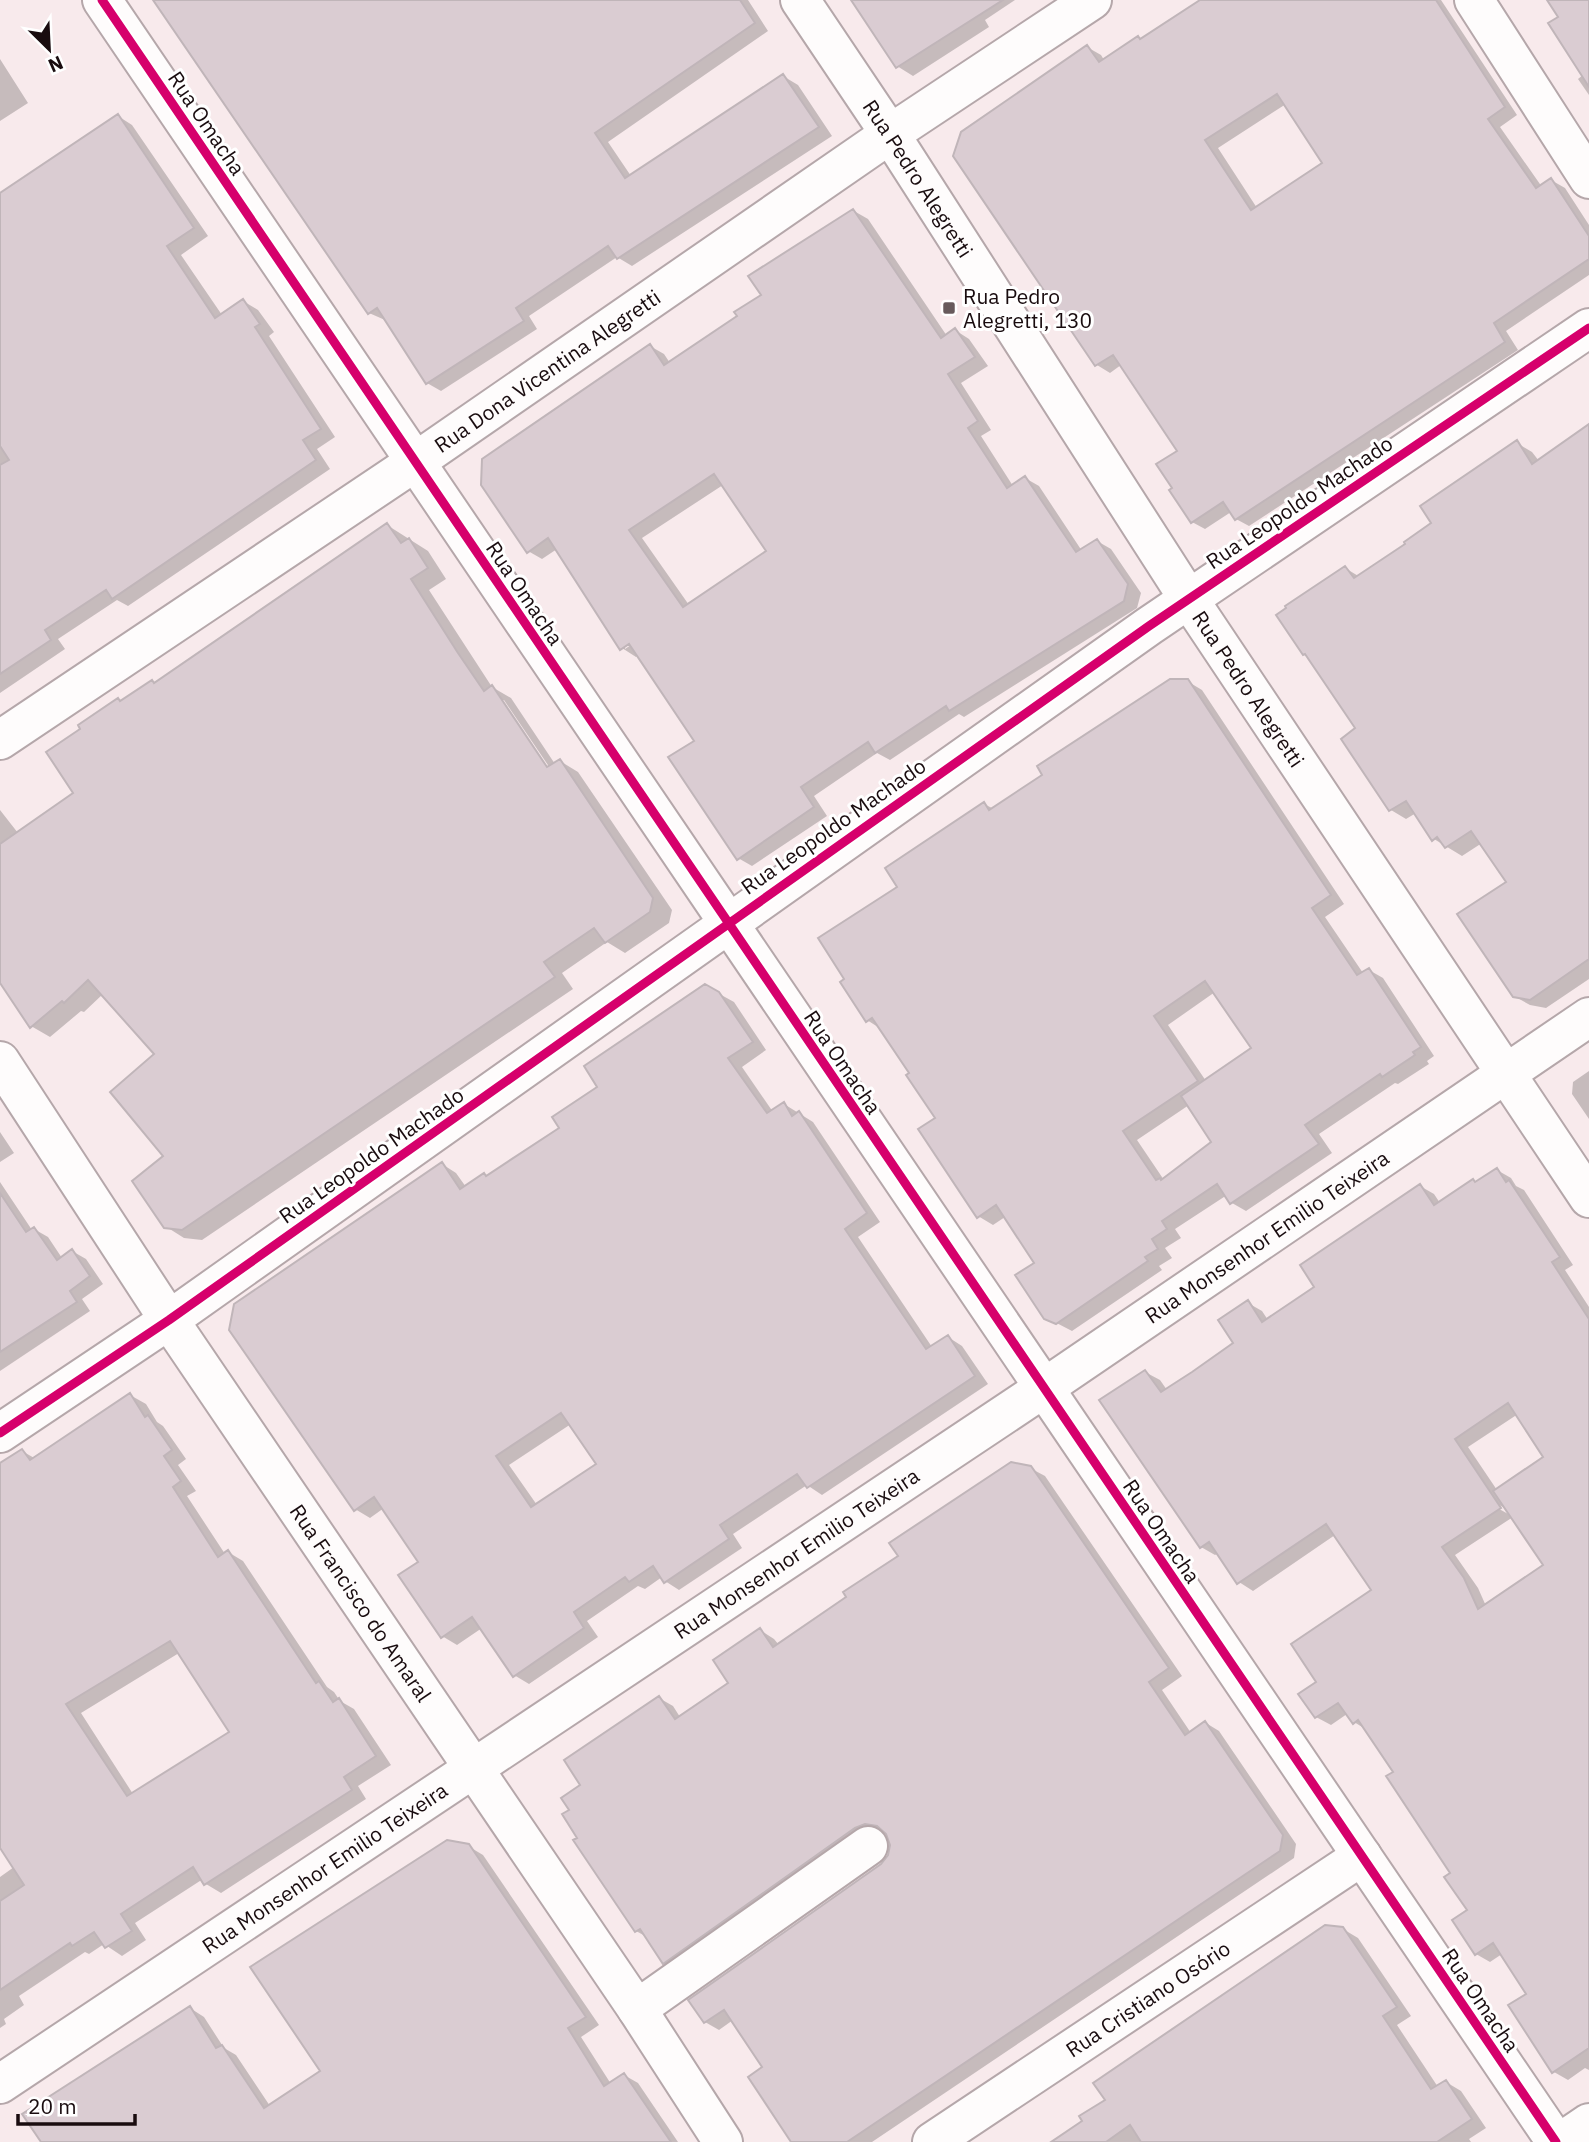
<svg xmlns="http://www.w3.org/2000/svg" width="1589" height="2142" viewBox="0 0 1589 2142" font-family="'IBM Plex Sans',sans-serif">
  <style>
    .shadow { fill: #0003; fill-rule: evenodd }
    .building { fill: #daccd2; stroke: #c0b5b9; stroke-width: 2; fill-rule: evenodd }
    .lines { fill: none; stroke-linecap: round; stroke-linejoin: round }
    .minor-casing { stroke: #b5a7aa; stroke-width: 42 }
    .minor { stroke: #fefcfc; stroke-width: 38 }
    .cycleway-casing { stroke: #fff; stroke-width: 13 }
    .cycleway { stroke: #d6006c; stroke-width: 9 }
    .poi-dot { fill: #675a5c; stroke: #fff; stroke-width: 2.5 }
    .labels { text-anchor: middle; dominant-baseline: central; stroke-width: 6; stroke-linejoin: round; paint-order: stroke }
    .street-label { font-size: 21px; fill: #190c0f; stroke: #fff }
    .poi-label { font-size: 21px; fill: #190c0f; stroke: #fff; text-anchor: start }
  </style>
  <rect width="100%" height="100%" fill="#f8eaec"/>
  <path class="shadow" d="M156,0h592l20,31 -160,111 23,34 152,-100 15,9 34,51 -200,130 -15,-9 -88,59 8,13 -96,62 -14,-8 -42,-63 -16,-7z
    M852,0h163l-30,20 4,7 -76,49 -16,-10z
    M1203,0h238l76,115 -17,12 42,60 9,-7 14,8 24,37v50l-83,56 12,19 -269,176 -13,-7 -5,-7 -26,17 -13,-7 -17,-34 5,-37 -59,-86 -11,8 -13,-8 -142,-209 132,-109 14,8 3,5 38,-20zM1286,104l38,59 -67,45 -39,-60z
    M1549,0h40v95l-11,-16 5,-4 -23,-58z
    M0,59l28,44 -28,18z
    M118,116l14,9 76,111 -27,19 41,60 21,-14 15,9 16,22 -5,4 66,101 -18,12 13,20 -202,137 -11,-6 -59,39 7,10 -65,44v-498z
    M854,211l14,8 79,117 8,-6 14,9 19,27 -27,17 30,47 -10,6 32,50 12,-8 14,8 43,65 15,-10 14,8 30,44 -4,15 -173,109 -5,-3 -69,46 -13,-7 -63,43 13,20 -75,50 -14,-8 -42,-117 -58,-86 -2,2 -14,-9 -65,-99 -15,10 -14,-8 122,-205 14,8 6,9 69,-46zM723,485l45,66 -79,54 -47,-67zM637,641l-12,8v-5z
    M1589,426v553l-43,29 -16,-3 -16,-9 -6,-114 -26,-39 -20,13 -28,-17 -18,-26 -10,6 -15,-9 -48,-71 14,-10 -12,-161 15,9 74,-53 83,-81 15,9 7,9z
    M387,525l41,26 18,28 -17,11 63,97 19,11 44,66 5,-3 18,11 94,138 -3,13 -44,30 -18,-11 -45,31 11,16 -371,251 -18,-2 -19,-12v-70l-9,-102 -53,-60 -19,18 -3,-1 -31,26 -19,-11 -31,-46v-170l18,23 57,-39 46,-92 31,-20 4,2zM500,700h4l50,74 -3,2z
    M1187,681l15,9 142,214 -19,13 38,56 6,-3 14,8 51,78 -7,5 2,3 -31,20 -3,-1 -76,51 13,19 -86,58 -14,-8 -5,-8 -52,34 6,9 -16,10 7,10 -13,8 3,4 -90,61 -27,-14 -9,-54 -31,-46 -12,8 -15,-9 -41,-97 -56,-90 -14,-9 32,-133 85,-83 10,5zM1215,992l38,56 -47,33 -38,-56zM1189,1105l25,38 -50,37 -27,-40z
    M705,986l29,16 32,48 -24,17 31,45 11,-8 29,18 67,100 -22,15 74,110 16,-10 14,9 26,38 -166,111 -15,-10 -74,49 9,14 -63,42 -14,-9 -3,-4 -17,12 -7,-3 -51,35 11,16 -69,47 -15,-9 -32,-47 -25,17 -15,-9 -22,-74 -36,-54 -14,10 -15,-9 87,-345 14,9 10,14 18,-12 4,2 74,-49 38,-40zM571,1424l27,41 -61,40 -28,-40z
    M1589,1071v48l-17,-25 1,-12z
    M0,1132l14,21 -14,9z
    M1497,1170l14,8 5,8 8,4 49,75 -8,5 24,37v763l-4,-2 -17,12 -14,-8 -26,-77 -26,-41 -12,8 -14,-8 -7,-43 -17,-37 -56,-102 -29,-42 -13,-8 -7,-8 -16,11 -15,-8 -15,-23 18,-12 54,-91 -38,-56 -82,56 -14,-9 -20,-29 -4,2 -14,-8 -56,-175 15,8 7,10 69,-47 12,-40 14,8 6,9 48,-33 104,-101 14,8 6,9zM1518,1414l28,44 -49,32 -29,-43zM1494,1502l16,9v4l-18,-10zM1513,1517l33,49 -60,40 -8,-18 -23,-33z
    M0,1182l32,48 2,-1 14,8 14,21 10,-7 14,8 17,25 -21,15 8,12 -90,60z
    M130,1395l16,9 11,18 6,4 23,33 -8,6 18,26 -9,5 38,58 3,-2 15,9 84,126 7,5 6,9 14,8 37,56 -33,21 8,13 -145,94 -15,-9 -3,-5 -68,44 11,17 -24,16 -18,-12 -15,10 -4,-2 -66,44 5,9 -20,14 2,5 -6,4v-151l14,-10 -14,-21v-380l22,-15 14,8zM179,1653l53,79 -99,62 -52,-81z
    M1030,1468l15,8 137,200 -20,14 29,43 15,-10 13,8 77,113 -2,14 -422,284h-79l-28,-74 -32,-48 -14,10 -14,-8 177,-157 7,-8 3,-12 -5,-13 -5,-1 -12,4 -192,136 -14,-8 -17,-26 -11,-6 -56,-93 -9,-28 11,-25 77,-87 14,8 7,11 50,-34 30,-53 14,9 5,6z
    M468,1846l15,9 116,170 -18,12 30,47 13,-9 14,8 40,59h-635l147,-134 14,9 20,31 12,7 34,51 52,-34z
    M1343,1929l15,9 53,78 -14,9 41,62 8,-5 15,9 25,37 -17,11 2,3h-417z"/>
  <path class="building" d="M153,0h587l15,23 -160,110 30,45 158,-104 36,53 -202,132 -9,-13 -92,62 8,13 -98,63 -49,-76 -9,6z
    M851,0h152l-107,68z
    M1200,0h236l69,107 -17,12 48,69 15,-10 38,58v23l-95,64 11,19 -27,18 -243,160 -12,-18 -32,21 -22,-33 3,-2 -16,-24 21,-13 -64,-96 -18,11 -142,-210 8,-24 126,-87 12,17 39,-26 2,3zM1277,94l45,69 -71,47 -46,-70z
    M1547,0h42v87l-41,-64 10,-6z
    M118,114l76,114 -27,18 48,72 28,-19 17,25 -5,3 66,102 -18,11 13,20 -204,139 -6,-9 -61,40 6,10 -51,34v-209l9,-5 -9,-14v-253z
    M853,209l88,129 14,-10 20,29 -27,17 30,47 -10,7 39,60 18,-12 51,76 21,-13 31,45 -4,17 -175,110 -3,-5 -71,47 -7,-11 -67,45 13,20 -77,53 -69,-103 26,-16 -65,-97 -9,6 -72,-112 -21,15 -46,-68 1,-26 168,-115 14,21 73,-49 -3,-4 27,-17 -13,-19zM714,474l52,77 -83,56 -54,-77z
    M1589,424v535l-59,41 -17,-3 -56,-83 49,-32 -35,-51 -26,17 -8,-11 -5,4 -26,-40 -17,10 -48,-72 14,-11 -50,-74 -2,1 -27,-40 10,-7 -1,-2 60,-40 9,12 51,-34 -1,-2 27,-19 -11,-17 97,-66 15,24z
    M387,523l14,20 8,-5 19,30 -17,11 47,74 26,38 8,-6 55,82 13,-8 93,139 -3,14 -45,31 -11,-15 -50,34 11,15 -373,253 -18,-2 -32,-47 31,-25 -53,-64 44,-38 -66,-74 -24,23 -2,-2 -32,27 -30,-45v-139l73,-51 -27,-41 34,-23 -2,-4 40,-27 2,3 32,-21 2,3z
    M1170,679h18l143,216 -19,13 45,67 12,-7 52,79 -8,5 2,3 -33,22 -2,-3 -75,51 14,19 -89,60 -13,-20 -55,37 5,8 -15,10 6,10 -13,8 3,4 -92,63 -12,-5 -29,-44 19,-12 -38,-58 -19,13 -59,-89 17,-11 -29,-43 3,-2 -37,-55 -6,4 -26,-40 4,-3 -26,-41 79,-51 -12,-19 99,-66 5,8 53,-35 -5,-9zM1205,981l46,67 -70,48 30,46 -50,38 -1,-2 -4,2 -33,-49 75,-50 -44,-65z
    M705,984l14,8 34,50 -25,16 39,55 17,-11 8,14 7,-5 68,102 -22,16 81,120 22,-14 27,41 -168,112 -10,-14 -77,51 9,14 -65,44 -11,-17 -24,16 -4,-5 -51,35 10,16 -71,49 -41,-60 -31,21 -43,-63 20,-13 -44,-65 -20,14 -125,-181 5,-26 208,-142 18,27 24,-16 2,3 73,-48 -7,-11 45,-30 -13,-21zM561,1413l35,51 -65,43 -35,-51z
    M1497,1168l9,14 3,-2 51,77 -8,5 37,57v729l-37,25 -44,-68 18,-11 -33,-51 -18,12 -23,-35 15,-10 -23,-33 6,-4 -64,-97 7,-4 -35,-52 -5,4 -15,-21 -23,15 -17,-24 18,-12 -25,-38 80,-54 -45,-66 -89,60 -28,-42 -9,6 -101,-148 46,-30 16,22 31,-20 41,-29 -15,-23 30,-20 14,22 52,-35 -14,-22 120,-81 14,21 39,-26 2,3zM1508,1403l35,54 -50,34 50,74 -65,44 -14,-31 -22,-31 59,-39 -46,-69z
    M0,1193l26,39 8,-5 23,33 15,-11 18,27 -20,15 7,11 -77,50z
    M130,1393l15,24 3,-2 24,35 -8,6 17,25 -8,6 45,70 10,-7 88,133 3,-2 14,21 6,-4 37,58 -32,21 8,13 -148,95 -11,-18 -72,47 11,17 -27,17 -11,-16 -22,14 -2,-3 -70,47v-89l24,-16 -24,-37v-385l22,-14 8,11zM170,1641l59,91 -102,64 -61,-92z
    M1011,1462l20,4 16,23 122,179 -20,14 36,53 20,-14 78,114 -3,16 -433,291h-56l-43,-65 14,-10 -38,-57 -20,13 -16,-23 193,-136 7,-9 2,-10 -4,-11 -9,-8 -12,-2 -10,4 -192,136 -23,-35 -5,3 -62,-92 4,-2 -15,-24 7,-4 -8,-12 19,-13 -16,-25 95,-64 16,23 53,-36 -15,-23 47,-32 13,19 73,-50 -3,-5 55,-36 -9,-13z
    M447,1840l22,4 117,173 -18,11 36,58 20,-13 47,69h-630l-19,-28 168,-108 26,42 6,-3 42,63 56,-37 -70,-104z
    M1325,1925l18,2 54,80 -14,9 48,73 15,-9 26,39 -35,23h-296l-11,-17 -24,17h-55l31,-21 -3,-5 26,-16 -12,-17z"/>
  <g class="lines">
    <g class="minor-casing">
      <g id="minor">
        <path d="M102,0l1454,2142"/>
        <path id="s1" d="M800,0l90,134 298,464 401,600"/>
        <path d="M1474,0l115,179"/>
        <path id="s2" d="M0,740l415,-278 475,-328 202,-134"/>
        <path id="s3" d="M0,1061l169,259 468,689 86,133"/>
        <path d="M0,1433l169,-113 980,-694 440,-298"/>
        <path d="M637,2009l231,-163"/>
        <path id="s4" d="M0,2084l1044,-696 545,-371"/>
        <path id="s5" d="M932,2142l430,-286"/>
        <path d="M1561,2142l28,-19"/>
      </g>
    </g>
    <use href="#minor" class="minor"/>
    <g class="cycleway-casing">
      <path id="cycleway" d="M102,0l1454,2142
        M0,1433l169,-113 980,-694 440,-298"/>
    </g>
    <use href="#cycleway" class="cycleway"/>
  </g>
  <rect class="poi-dot" x="942" y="301" width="14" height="14" rx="3.5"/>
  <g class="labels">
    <g class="street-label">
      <text transform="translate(207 123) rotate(56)">Rua Omacha</text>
      <text stroke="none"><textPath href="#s1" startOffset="214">Rua Pedro Alegretti</textPath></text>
      <text stroke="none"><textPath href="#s2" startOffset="660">Rua Dona Vicentina Alegretti</textPath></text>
      <text transform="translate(1299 502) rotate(-34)">Rua Leopoldo Machado</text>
      <text transform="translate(525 593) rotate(56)">Rua Omacha</text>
      <text stroke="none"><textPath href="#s1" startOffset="822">Rua Pedro Alegretti</textPath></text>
      <text transform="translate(833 826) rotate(-35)">Rua Leopoldo Machado</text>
      <text transform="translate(843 1062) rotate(56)">Rua Omacha</text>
      <text transform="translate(371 1155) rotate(-35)">Rua Leopoldo Machado</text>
      <text stroke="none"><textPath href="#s4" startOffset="1524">Rua Monsenhor Emilio Teixeira</textPath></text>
      <text transform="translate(1162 1531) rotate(56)">Rua Omacha</text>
      <text stroke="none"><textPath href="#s4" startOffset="957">Rua Monsenhor Emilio Teixeira</textPath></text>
      <text stroke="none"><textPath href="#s3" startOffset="651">Rua Francisco do Amaral</textPath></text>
      <text stroke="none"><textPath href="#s4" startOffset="390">Rua Monsenhor Emilio Teixeira</textPath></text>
      <text stroke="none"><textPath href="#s5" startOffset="259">Rua Cristiano Osório</textPath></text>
      <text transform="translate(1481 2000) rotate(56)">Rua Omacha</text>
    </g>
    <g class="poi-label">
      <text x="963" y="296">Rua Pedro<tspan x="963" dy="24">Alegretti, 130</tspan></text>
    </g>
  </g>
  <g transform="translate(49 49) rotate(156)" stroke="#ffffff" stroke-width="5" paint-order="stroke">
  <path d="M0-5L12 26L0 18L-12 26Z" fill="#190c0f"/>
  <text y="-10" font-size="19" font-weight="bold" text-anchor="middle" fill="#190c0f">N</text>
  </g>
  <path d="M18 2114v10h117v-10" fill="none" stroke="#190c0f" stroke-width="3.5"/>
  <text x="28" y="2114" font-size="21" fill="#190c0f" stroke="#ffffff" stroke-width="5" paint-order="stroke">20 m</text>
</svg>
